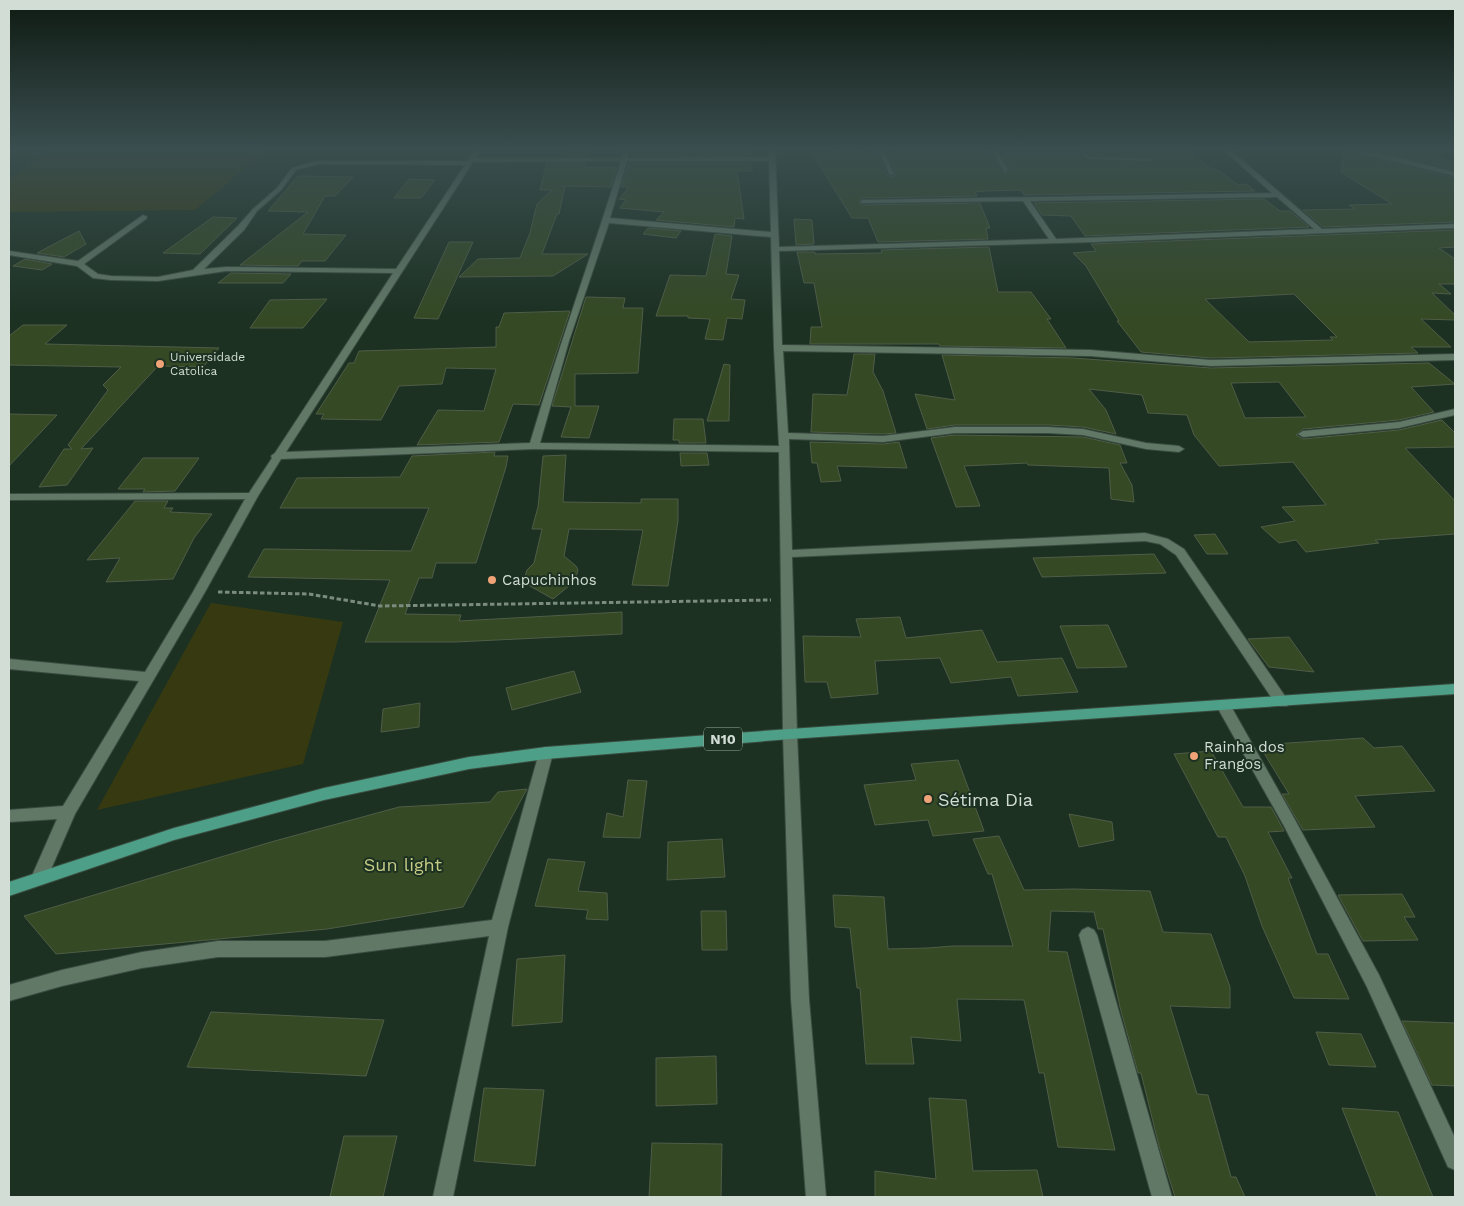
<svg xmlns="http://www.w3.org/2000/svg" width="1464" height="1206" viewBox="0 0 1464 1206" font-family="'Work Sans',sans-serif">
  <style>
    .green { fill: #373a11 }
    .building { fill: #344924; stroke: #505d47; fill-rule: evenodd }
    .lines { fill: none; stroke-linecap: round; stroke-linejoin: round }
    .minor-casing { stroke: #3a4c40; stroke-width: 2 }
    .major-casing { stroke: #3a4c40; stroke-width: 2 }
    .path-far1 { stroke: #7b8b7f; stroke-width: 2; stroke-dasharray: 2.5 1; stroke-linecap: butt }
    .path { stroke: #7b8b7f; stroke-width: 3; stroke-dasharray: 4.5 2.5; stroke-linecap: butt }
    .minor { fill: #617867; fill-rule: evenodd }
    .major { fill: #4da087; fill-rule: evenodd }
    .poi-dot { fill: #efa376; stroke: #1c3122; stroke-width: 2 }
    .labels { text-anchor: middle; dominant-baseline: central; stroke-width: 4; stroke-linejoin: round; paint-order: stroke }
    .far-poi-label { font-size: 12px; fill: #d2ded5; stroke: #1c3122; text-anchor: start }
    .shield { fill: #1c3122; stroke: #9baa9f; stroke-width: 1 }
    .shield-label { font-size: 14px; font-weight: bold; fill: #d2ded5 }
    .poi-label { font-size: 15px; fill: #d2ded5; stroke: #1c3122; text-anchor: start }
    .near-poi-label { font-size: 18px; fill: #d2ded5; stroke: #1c3122; text-anchor: start }
    .near-park-label { font-size: 18px; fill: #c6cc84; stroke: #1c3122 }
  </style>
  <rect width="100%" height="100%" fill="#1c3122"/>
  <path class="green" d="M53,148h216l-74,62 -186,2v-33z
    M211,603l132,19 -40,142 -206,46z"/>
  <path class="building" d="M569,148h20l-2,8h-20z
    M633,148h118l1,7 -121,1z
    M839,148h18l1,5h19l10,22 7,2 2,-3 -9,-21h10l-1,-5h85l6,7h5l12,18 6,-2 -8,-16h91l-6,-7h98l26,21h5l22,16 8,-1 9,7 -231,4 -3,-5 -37,1 -9,1 2,4 -115,2 -3,3 2,4 119,-2 10,25h-4l2,11 -110,3 -10,-24h-16l-40,-65h27z
    M1344,148l26,10 85,20v44l-132,5 -20,-17 52,-1 -6,-4 43,-1 -51,-32z
    M1368,148h82l-15,9 20,5v8z
    M547,163h38l-1,4h33l-6,20 -46,-1 -6,28h-2l-15,40h46l-35,22 -94,1 19,-18 42,-1 10,-25 7,-29 15,-14h-12z
    M629,163h123v8h-15l7,48 -9,-1 -1,9 -78,-7 8,-8 -44,-4 6,-8 -7,-1 10,-12h-8z
    M298,176l55,1 -18,19h-10l-22,38 43,1 -21,26h-23l-4,5 -58,-1 68,-53 -40,-1z
    M409,179l26,1 -14,18h-27z
    M1264,199l16,12h10l19,16 -224,9 -14,-20 -29,-1 -8,-12z
    M213,217l24,1 -37,36 -37,-1z
    M794,219l18,1 2,24 -18,1z
    M648,228l33,3 -5,7 -33,-4z
    M1455,230v17l-16,1 16,11v25h-16l12,10 -19,-1 23,22v5l-34,-1 30,28h-40l7,6 -207,5 -70,-6 -24,-31h2l-33,-55 -13,-13 23,-2 -5,-7zM1294,294l43,43h-7l3,3 -84,2 -44,-43z
    M79,231l7,13 -22,13 -27,-4z
    M715,234l17,2 -6,38 13,1 -8,24 14,1 -3,19 -15,-1 -4,22 -18,-1 5,-20 -22,-1v-2h-32l14,-41 36,1z
    M449,242h24l-35,77 -24,-1z
    M989,247l9,45h33l20,27h-4l19,29 -126,-2 -1,-2h-129l1,-17h11l-8,-44h-10l-7,-31h18v2l67,-1 -1,-3z
    M25,259l27,5 -10,6 -29,-4z
    M231,273l60,1 -8,9h-65z
    M586,297l39,1 -2,10h20l-5,65 -63,1v32h24l-10,32 -28,-1 10,-30 -19,-1z
    M327,299l-24,29h-53l20,-28z
    M570,311l-31,94 -26,-1 -14,38 -82,3 21,-35 46,1 12,-42 -50,-1 -4,16 -43,2 -18,34 -60,-1 3,-5h-8l33,-51h5l5,-12 137,-4v-20h3l5,-14z
    M23,325h44l-22,19 174,4 -16,19 -45,-1 -77,83 12,-1 -26,37 -28,2 25,-38h8l-4,-4 40,-55 -5,-5 18,-18 -112,-2v-29z
    M854,354h21l-2,18 10,19 13,42 -13,1 -72,-2 2,-38 34,1z
    M942,355l131,3 138,10 218,-5 26,21 -44,3 23,25 -35,8 -96,9 -7,6 7,4 96,-9 43,-10 13,13v14l-50,1 50,53v33l-80,6 4,3 -73,9 -10,-12 -17,3 -18,-16 34,-6 -13,-14 44,-2 -33,-43 -74,4 -25,-31 -7,-20 -39,-2 -6,-18 -53,-6 17,21 10,24 -33,-7 -35,-2h-93l-28,4 -12,-35 40,6zM1279,382l27,35 -61,1 -14,-35z
    M724,364l6,1 -1,56h-22z
    M9,414l48,1 -48,51z
    M674,419h29l3,24h-27v-3h-6z
    M955,435l128,2 37,8 7,18h-7l12,22 2,17 -23,-3 -2,-31 -81,-3 -1,-2 -63,3 16,40 -24,1 -25,-69z
    M810,442l73,2 16,-2 8,26 -70,-2 4,15 -20,1 -4,-19h-5z
    M495,452l-1,4h14l-2,11 -30,96h-40l-4,15h-13l-14,36 56,1 -2,6 163,-9v22l-167,8h-90l25,-62 -142,-3 16,-28 147,2 18,-43h-149l17,-30 103,-1 12,-21z
    M680,453h27l2,12 -28,1z
    M566,455l-3,47 78,1v-4h37v22l-10,65 -36,-1 11,-55 -74,-1 -5,27 12,10 2,4 -3,11 -22,18 -23,-13 -4,-5 -1,-5 2,-6 7,-7 8,-34h-10l6,-22 5,-51z
    M143,458h56l-24,33 -32,1 2,-3h-27z
    M135,501h33l-4,7h9l-3,4 42,2 -18,24 -21,41 -67,3 14,-24 -33,2z
    M1215,534l13,20h-21l-13,-19z
    M1154,554l12,19 -124,4 -9,-19z
    M900,617l6,21 76,-8 15,32 65,-4 16,34 -60,4 -7,-19 -60,6 -11,-25 -65,3 3,33 -47,4 -4,-16h-22l-2,-46 58,1 -5,-18z
    M1108,625l19,42 -50,1 -17,-42z
    M1289,637l25,35 -45,-5 -21,-28z
    M574,671l7,21 -69,18 -6,-22z
    M420,703l-1,24 -38,5 2,-23z
    M1363,738l11,10 28,-2 33,45 -80,5 20,31 -72,3 -21,-36h7l-30,-49z
    M1211,751l32,56h28l11,20 2,4 -16,1 24,46h-4l29,76h11l21,45 -55,-1 -32,-72 -17,-50 -19,-39h-8l-44,-83z
    M958,760l26,71 -51,5 -5,-16 -53,5 -11,-40 52,-5 -5,-16z
    M628,780l19,1 -7,57 -37,-1 4,-24 16,4z
    M527,789l-64,118 -136,22 -271,25 -32,-38 247,-74 128,-35 91,-5 8,-10z
    M1069,814l43,8 2,18 -35,7z
    M999,836l25,54 50,-1 76,2 13,41 48,2 19,53v21l-60,-2 27,88 11,1 23,82h5l9,20h-70l-16,-51 -18,-73h-3l-18,-66 -17,-78h-5l-4,-17 -43,-1 -3,40 19,1 48,198 -57,-3 -14,-74h-5l-15,-73 -67,-1 4,42 -50,-4 3,27h-48l-6,-76h-3l-7,-60 -15,-1 -2,-32 51,2 4,52 40,-1 25,-2h60l-21,-72h-4l-15,-35z
    M722,839l3,38 -58,3 1,-38z
    M548,859l37,3 -7,29 29,2 1,27 -22,-1 2,-9 -53,-4z
    M1402,894l13,23h-11l14,23 -55,1 -25,-46z
    M701,911h25l1,39h-25z
    M565,955l-3,67 -50,4 5,-67z
    M211,1012l173,8 -18,56 -179,-9z
    M1402,1021l53,2v63l-23,-1z
    M1316,1032l45,2 15,33 -47,-2z
    M716,1056l1,48 -61,2v-48z
    M484,1088l60,2 -9,76 -61,-5z
    M929,1098l37,2 7,71 64,-1 6,27h-168v-26l61,8z
    M1342,1108l56,4 35,85h-56z
    M344,1136h53l-14,61h-53z
    M652,1143l70,1 -1,53h-72z"/>
  <g class="lines">
    <g class="minor-casing">
      <path id="minor" d="M476,148h6l-6,10h146l1,-10h6l-1,10 141,-1v-9h6l4,99 270,-8 -26,-38 -162,2v-2l2,-1 409,-7 -51,-45h7l94,81 133,-5v4l-360,14 -316,9 3,94 308,5 121,10 244,-6v6l-244,6 -121,-10 -307,-5 5,82 95,3 72,-9h93l35,2 63,14 33,3 5,3 -5,3 -33,-3 -63,-14 -35,-2h-93l-72,9 -94,-3 3,111 353,-17 23,6 16,10 105,153 -2,4h-10l-101,-151 -16,-11 -15,-3 -353,16 5,177 12,265 17,198h-20l-15,-198 -8,-265 -4,-282 -245,-3 -253,10 -23,37 -53,96 -130,222 -30,69 -6,2 -6,-2 -2,-5 26,-59 -48,3v-12l54,-4 76,-125 -130,-12v-10l136,13 48,-80 52,-93 -236,1v-6l240,-1 23,-35 -1,-2 4,-3 118,-180 -167,-2 -68,10 -47,-1 -18,-2 -16,-12 -68,-11v-4l69,10 65,-46 4,2 -1,2 -62,45 14,10 13,2 47,1 35,-7 45,-44 15,-17 24,-21 15,-20 24,-7h151zM621,161c-29,94 -63,187 -91,282l-244,9 187,-290zM627,161h142l2,71 -161,-14zM318,164l147,1 -69,104 -170,-2 -22,2 40,-39 13,-19 24,-21 15,-20zM1277,197l37,32 -258,10 -26,-38zM609,223l162,14 3,111 5,98 -239,-3 29,-102z
        M877,148h6l11,27 -5,-1z
        M990,148h6l12,23h-4z
        M1349,148h10l96,24v4l-85,-20z
        M1455,409v6l-56,13 -96,9 -5,-3 5,-3 96,-9z
        M1223,700l5,1 66,117 85,157 76,163v32l-7,-3 -81,-180 -83,-161 -68,-121 2,-4z
        M546,747l5,2 2,4 -45,174 -55,270h-20l56,-261 -164,21h-107l-76,11 -80,18 -53,15v-16l53,-15 80,-18 76,-11h107l167,-21 47,-167 2,-4z
        M1088,927l6,3 3,5 75,262h-20l-73,-262 3,-5z"/>
    </g>
    <g class="major-casing">
      <path id="major" d="M1455,684v10l-665,45 -244,20 -77,10 -145,31 -150,40 -165,56v-14l165,-54 150,-40 145,-31 77,-10 244,-18z"/>
    </g>
    <path class="path-far1" d="M1080,148l8,10 64,2"/>
    <path class="path" d="M218,592l91,2 71,12 391,-6"/>
    <use href="#minor" class="minor"/>
    <use href="#major" class="major"/>
  </g>
  <linearGradient id="sky" x2="0" y2="1"><stop stop-color="#0f1b13"/><stop offset="0.47" stop-color="#3a4e4f"/><stop offset="1" stop-color="#3a4e4f" stop-opacity="0"/></linearGradient>
  <rect width="1464" height="317" fill="url(#sky)"/>
  <g class="poi-dot">
    <circle cx="160" cy="364" r="5"/>
    <circle cx="492" cy="580" r="5"/>
    <circle cx="1194" cy="756" r="5"/>
    <circle cx="928" cy="799" r="5"/>
  </g>
  <g class="labels">
    <g class="far-poi-label">
      <text x="170" y="357">Universidade<tspan x="170" dy="14">Catolica</tspan></text>
    </g>
    <rect class="shield" x="704" y="727.5" width="38" height="23" rx="4"/>
    <g class="shield-label">
      <text x="723" y="739">N10</text>
    </g>
    <g class="poi-label">
      <text x="502" y="580">Capuchinhos</text>
      <text x="1204" y="747">Rainha dos<tspan x="1204" dy="17">Frangos</tspan></text>
    </g>
    <g class="near-poi-label">
      <text x="938" y="799">Sétima Dia</text>
    </g>
    <g class="near-park-label">
      <text x="403" y="864">Sun light</text>
    </g>
  </g>
  <rect width="1464" height="1206" fill="none" stroke="#d2ded5" stroke-width="20"/>
</svg>
